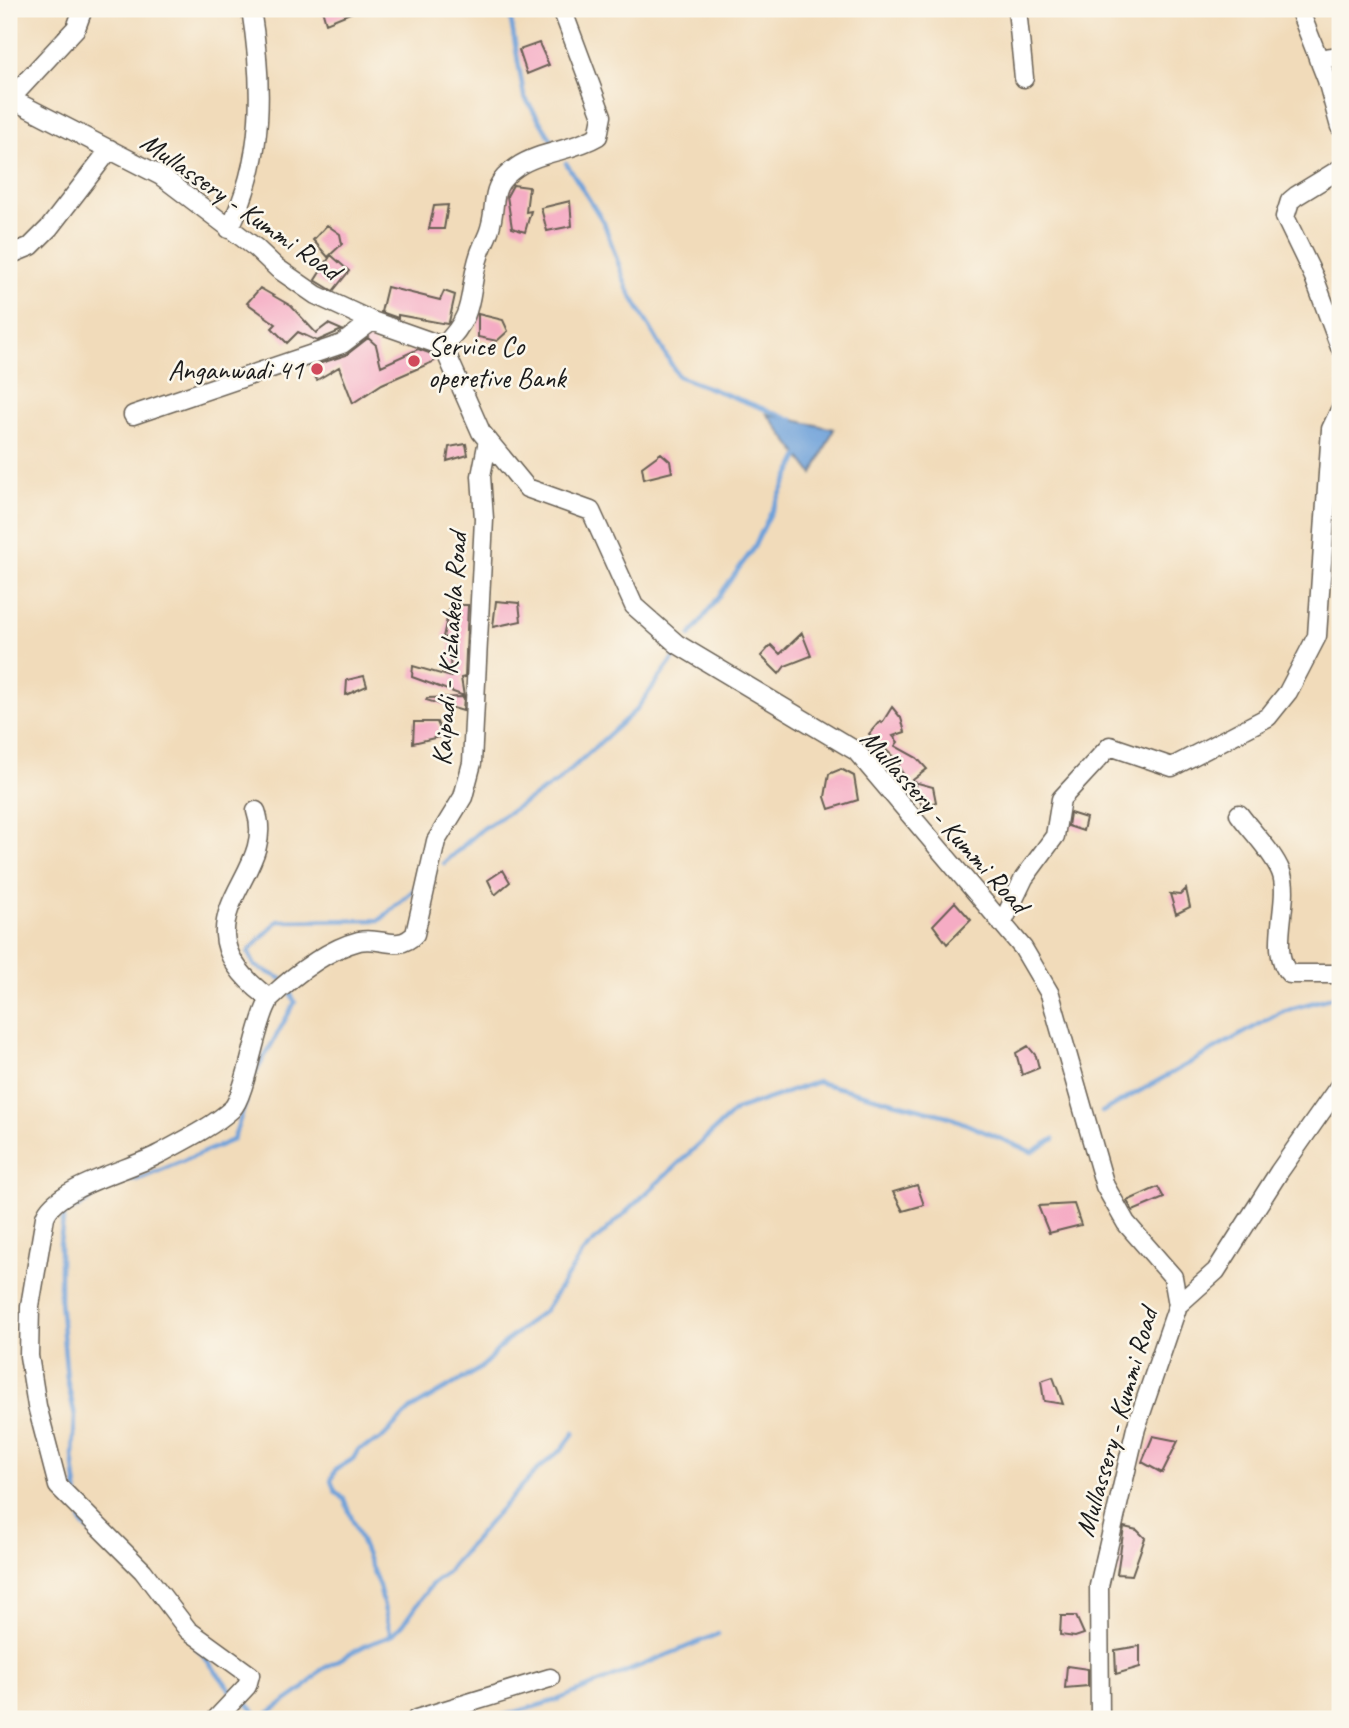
<svg xmlns="http://www.w3.org/2000/svg" width="1349" height="1728" viewBox="0 0 1349 1728" font-family="Caveat,sans-serif">
  <style>
    .water { fill: #6da0d9; stroke: #445e7a; stroke-width: 2 }
    .lines { fill: none; stroke-linecap: round; stroke-linejoin: round }
    .stream { stroke: #6da0d9; stroke-width: 4.5 }
    .building { fill: #f5acc4 }
    .minor-casing { stroke: #675f53; stroke-width: 21 }
    .minor { stroke: #fff; stroke-width: 18 }
    .poi-dot { fill: #d1495b; stroke: #fbf7ec; stroke-width: 2.5 }
    .labels { text-anchor: middle; dominant-baseline: central; stroke-width: 5; stroke-linejoin: round; paint-order: stroke }
    .street-label { font-size: 28px; fill: #1c1c1c; stroke: #fbf7ec }
    .poi-label { font-size: 28px; fill: #1c1c1c; stroke: #fbf7ec; text-anchor: start }
  </style>
  <rect width="100%" height="100%" fill="#fbf7ec"/>
  <filter id="ink" filterUnits="userSpaceOnUse"><feTurbulence type="fractalNoise" baseFrequency=".0143" numOctaves="2"/><feDisplacementMap in="SourceGraphic" scale="14" xChannelSelector="R" yChannelSelector="G"/><feConvolveMatrix kernelMatrix="1 2 1 2 8 2 1 2 1" color-interpolation-filters="sRGB"/></filter>
  <filter id="wash" filterUnits="userSpaceOnUse"><feTurbulence type="fractalNoise" baseFrequency=".00686" numOctaves="4" result="noise"/><feDisplacementMap in="SourceGraphic" scale="28" xChannelSelector="R" yChannelSelector="G"/><feGaussianBlur stdDeviation="1.57" result="paint"/><feColorMatrix in="noise" values="0 0 0 0 0 0 0 0 0 0 0 0 0 0 0 0 0 1.4 0 .05"/><feComposite in="paint" operator="in"/></filter>
  <g filter="url(#wash)">
    <rect width="100%" height="100%" fill="#f1dbba"/>
    <path class="water" d="M767,414l67,15 -21,45z"/>
    <g class="lines">
      <path class="stream" d="M509,9l15,87 27,43
        M566,163l38,60 23,65 51,88 115,44
        M690,636l63,-87 46,-93
        M444,863l38,-34 75,-47 79,-72 38,-52
        M282,979l-27,-13 -7,-14 30,-31 102,-1 35,-31
        M255,1074l40,-72 -8,-15
        M1102,1112l181,-101 57,-16
        M78,1498l-5,-42 2,-40 -8,-37 -7,-79v-57l4,-29 24,-12 12,-12 20,-9 17,-1 96,-40 13,-38
        M81,1517l1,7 20,18
        M391,1636l-12,-50 -35,-87 -9,-8 -4,-10 4,-11 18,-11 5,-9 22,-10 31,-31 70,-41 24,-26 40,-32 39,-59 152,-141 81,-28 130,34 85,36 22,-13
        M194,1644l40,50
        M242,1698l18,20
        M260,1719l43,-30 18,-19 43,-24 27,-10 12,-12 29,-40 13,-10 55,-64 39,-42 22,-18 13,-17
        M492,1719l65,-19 161,-66"/>
    </g>
    <g id="blocks">
      <path class="building" d="M322,9h38l-34,14z
        M539,43l10,22 -22,9 -8,-24z
        M513,185l16,2 -3,25 5,-1 -6,21 -13,-4 -5,-32z
        M570,201l2,25 -25,5 -6,-23z
        M448,205l-4,24h-15l5,-23z
        M327,225l13,9 2,10 -14,13 -15,-17z
        M331,255l18,16 -16,20 -18,-11z
        M387,287l53,13 4,-9 11,4 -6,27 -2,2 -49,-9v3l-17,-6z
        M260,288l31,18 25,27 12,-9 14,6 -25,11 -19,-9 -11,11 -15,-15 4,-4 -29,-21z
        M478,314l25,6 5,11 -11,10 -19,-4z
        M368,338l8,7 5,21 37,-17 14,5 3,7 -53,23 -29,19 -14,-36 -22,13 -8,-13 37,-12z
        M466,444l2,11 -21,6 2,-14z
        M661,453l9,8 2,11 -28,7 -2,-12z
        M496,601l23,2 2,18 -28,6z
        M450,605h18l-3,72 -4,1 3,18 -52,-19 1,-11 38,11 -2,-38 -6,-2z
        M802,633l9,23 -26,10 -6,8 -18,-18 10,-11 9,9z
        M364,676l3,10 -21,9 1,-15z
        M464,697l-1,14 -37,-11 1,-2z
        M892,707l9,11 4,14 -12,4 5,6 -3,4 22,12 10,11 -18,14 -11,-17 2,-3 -31,-29 11,-13 2,2z
        M414,722h23l6,14 -30,7z
        M841,769l13,7 4,24 -29,9 -4,-12 4,-23z
        M914,782l19,5 3,15 -14,5z
        M1070,813l16,5 -3,13 -15,-5z
        M503,870l7,12 -15,13 -7,-15z
        M1186,889l4,18 -14,7 -6,-20 10,1z
        M955,902l16,18 -24,24 -14,-19z
        M1028,1046l8,10 3,12 -17,7 -6,-22z
        M917,1185l7,20 -21,6 -10,-19z
        M1158,1187l6,11 -31,13 -6,-10z
        M1074,1204l7,21 -32,8 -11,-27z
        M1053,1377l10,27 -19,-3 -3,-20z
        M1153,1436l25,5 -16,32 -20,-11z
        M1124,1527l13,3 8,8 -13,37 -15,-1z
        M1061,1616h15l8,18 -9,3 -15,-2z
        M1140,1646v21l-24,7 -1,-24z
        M1067,1666l21,3v17l-23,2z"/>
    </g>
  </g>
  <g filter="url(#ink)">
    <use href="#blocks" fill-opacity="0" stroke="#675f53" stroke-width="2"/>
    <g class="lines">
      <g class="minor-casing">
        <path id="minor" d="M1017,9l7,69
          M1299,9l28,71 13,47
          M1318,59l22,-3
          M9,98l152,78 95,72 21,20 39,27 56,26 71,25 38,86 46,56 64,23 43,95 43,38 179,107 167,197 27,46 55,192 21,37 47,54 5,28 -42,123 -37,158 1,133
          M10,99l66,-71 7,-19
          M1340,169l-44,27 -6,5 -5,16 29,60 26,70
          M229,229c36,-69 34,-146 22,-220
          M9,255l22,-9 18,-18 61,-79
          M443,346c36,-35 23,-52 37,-93 3,-9 8,-17 10,-25 8,-26 -3,-41 27,-61 24,-16 56,-16 81,-31l4,-20 -40,-107
          M133,415l209,-71 30,-23
          M1239,814c13,18 34,38 42,58 11,26 -14,81 9,102h50
          M1002,924l22,-46 31,-42 6,-37 49,-53 62,21 96,-50 20,-25 29,-56 14,-207 9,-19
          M268,1000c25,-24 57,-50 91,-59 21,-5 39,12 56,-7l21,-93 27,-44 9,-34 12,-244 -3,-43 7,-36
          M1178,1305l38,-34 63,-99 61,-87
          M216,1719l31,-33 3,-11 -62,-45 -45,-59 -85,-85 -21,-80 -8,-50 1,-50 15,-89c9,-29 87,-48 114,-63 24,-13 53,-27 73,-45 14,-14 23,-83 36,-106l-2,-7c-98,-76 13,-119 -10,-185
          M416,1719l134,-41"/>
      </g>
      <use href="#minor" class="minor"/>
    </g>
  </g>
  <g class="poi-dot">
    <circle cx="414" cy="361" r="7"/>
    <circle cx="317" cy="369" r="7"/>
  </g>
  <g class="labels">
    <g class="street-label">
      <text transform="translate(241 206) rotate(35)">Mullassery - Kummi Road</text>
      <text transform="translate(449 649) rotate(-86)">Kaipadi - Kizhakela Road</text>
      <text transform="translate(945 821) rotate(48)">Mullassery - Kummi Road</text>
      <text transform="translate(1116 1422) rotate(-74)">Mullassery - Kummi Road</text>
    </g>
    <g class="poi-label">
      <text x="428" y="345">Service Co<tspan x="428" dy="32">operetive Bank</tspan></text>
      <text x="303" y="369" text-anchor="end">Anganwadi 41</text>
    </g>
  </g>
  <rect width="1349" height="1728" fill="none" stroke="#fbf7ec" stroke-width="35"/>
</svg>
